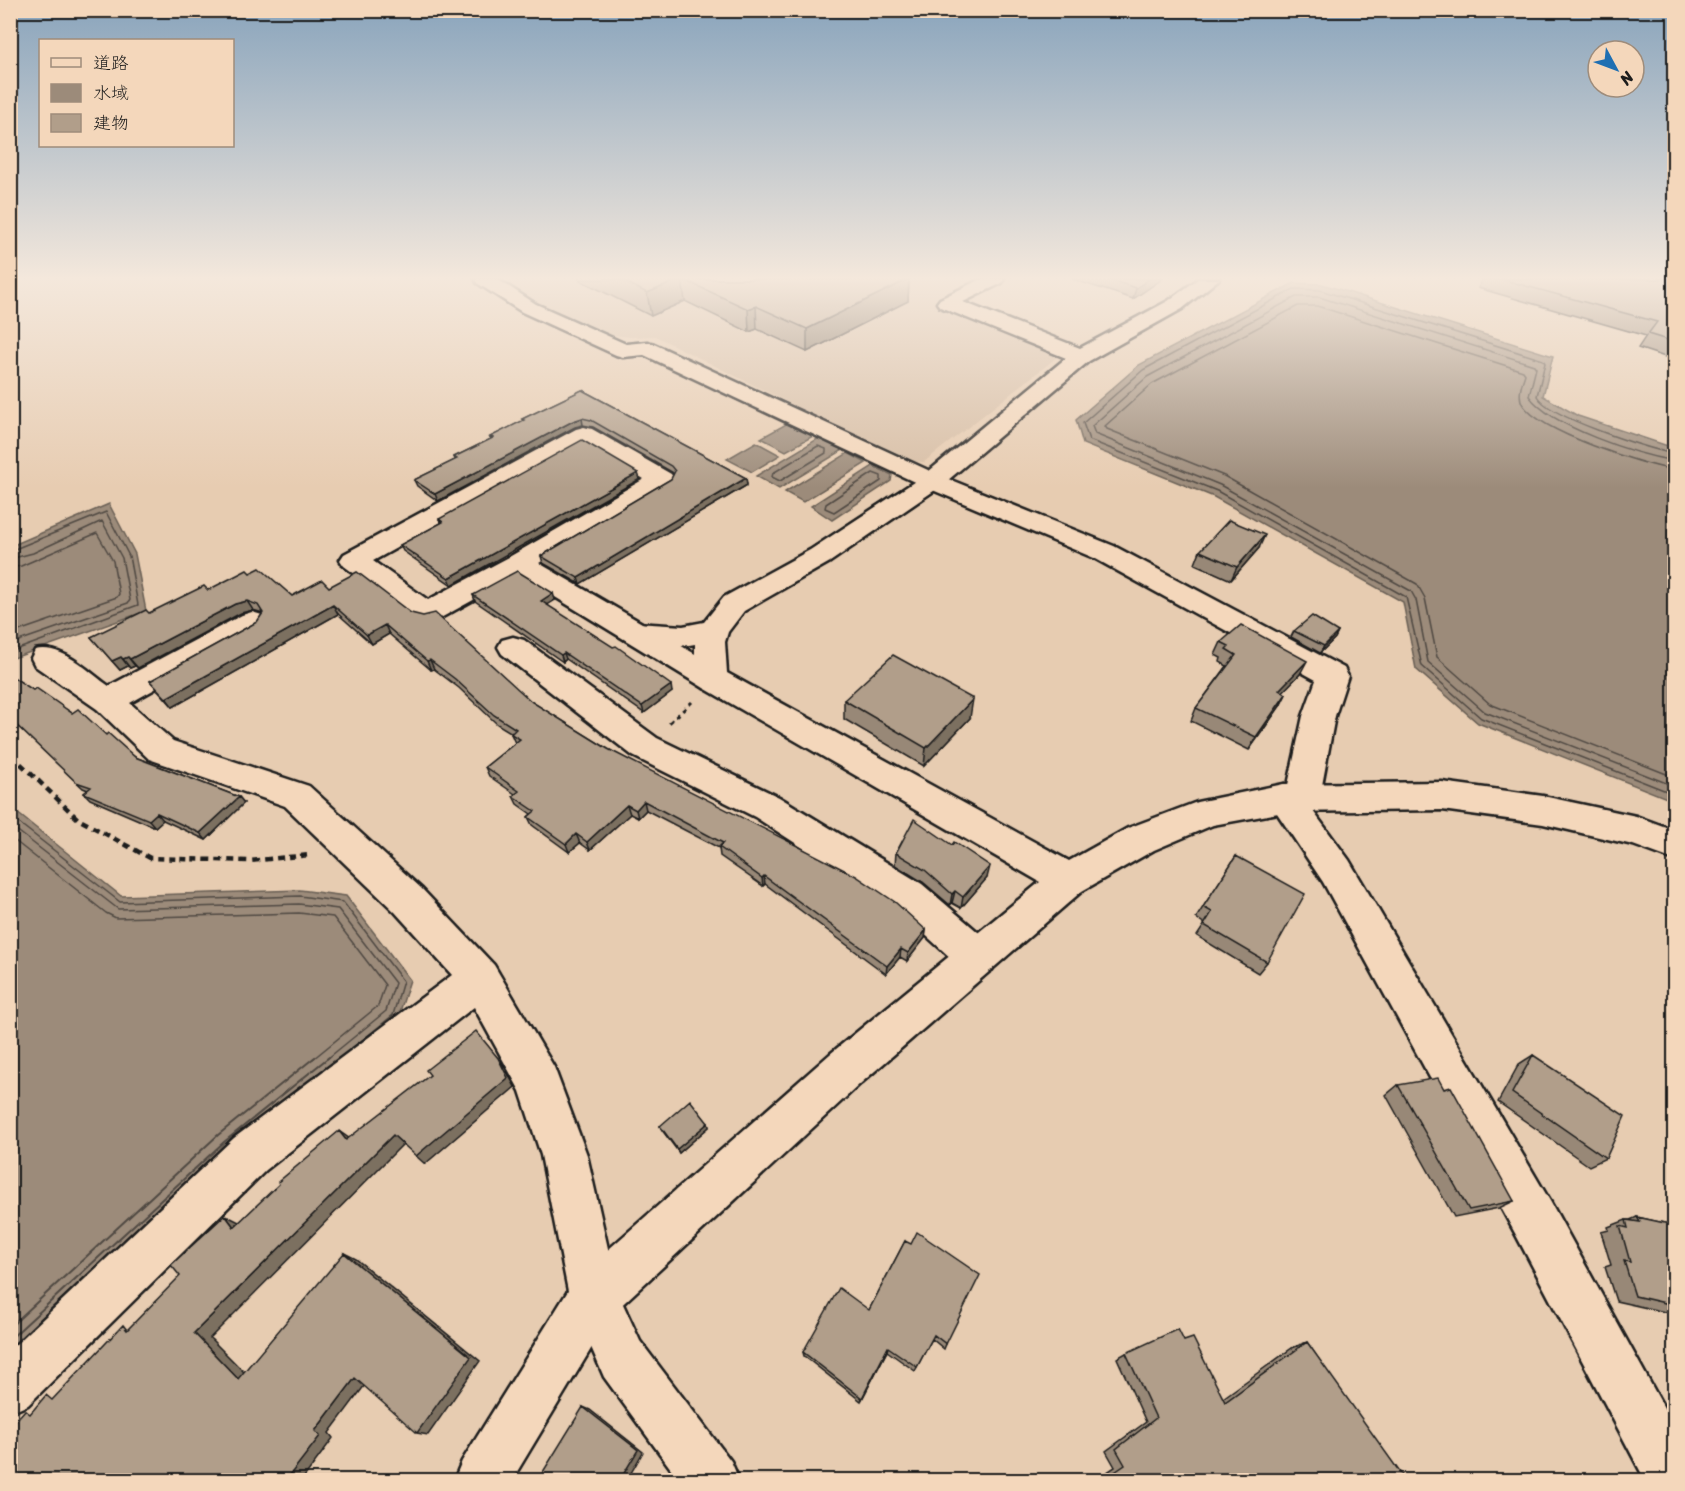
<svg xmlns="http://www.w3.org/2000/svg" width="1685" height="1491" viewBox="0 0 1685 1491" font-family="Sriracha,'Klee One',sans-serif">
  <style>
    .built { fill: #d7bea5 }
    .water { fill: #9c8b7a; stroke: #695f54; stroke-width: 1.5 }
    .lines { fill: none; stroke-linecap: round; stroke-linejoin: round }
    .shore-far1 { stroke: #4f4842; stroke-width: 1.5 }
    .shore { stroke: #4f4842; stroke-width: 2 }
    .street-casing { stroke: #1c1c1c; stroke-width: 5 }
    .secondary-casing { stroke: #1c1c1c; stroke-width: 5 }
    .path-far1 { stroke: #1c1c1c; stroke-width: 3; stroke-dasharray: 5 4; stroke-linecap: butt }
    .path { stroke: #1c1c1c; stroke-width: 4.5; stroke-dasharray: 7 5; stroke-linecap: butt }
    .street { fill: #f4d7bb; fill-rule: evenodd }
    .secondary { fill: #f4d7bb; fill-rule: evenodd }
    .wall { fill: #988877; stroke: #1c1c1c; stroke-width: 1.5 }
    .shaded-wall { fill: #7c6f61; stroke: #1c1c1c; stroke-width: 1.5 }
    .building { fill: #b19e8a; stroke: #1c1c1c; stroke-width: 1.5 }
  </style>
  <rect width="100%" height="100%" fill="#e7ccb1"/>
  <filter id="ink" filterUnits="userSpaceOnUse"><feTurbulence type="fractalNoise" baseFrequency=".0167" numOctaves="2"/><feDisplacementMap in="SourceGraphic" scale="12" xChannelSelector="R" yChannelSelector="G"/><feConvolveMatrix kernelMatrix="1 2 1 2 8 2 1 2 1" color-interpolation-filters="sRGB"/></filter>
  <g filter="url(#ink)">
    <path class="built" d="M491,279h524l-41,21 3,5 98,38 -151,119 -18,-1 -251,-125 -24,1 -28,-3 -74,-31z"/>
    <path class="water" d="M1294,283l28,1 231,72 -10,40 35,20 96,32v353l-196,-78 -62,-54 -13,-67 -189,-105 -131,-53 -7,-24 63,-55z
      M788,423l25,13 -27,15 -25,-13z
      M819,438l24,12 -64,39 -23,-13z
      M756,442l24,13 -28,17 -25,-13z
      M848,453l18,10 -63,39 -18,-10z
      M873,466l19,9 -1,6 -59,39 -21,-14z
      M109,504l26,50 11,57 -135,48v-113z
      M11,808l110,88 179,-6 46,6 64,84 -12,38 -387,340z"/>
    <g class="lines">
      <path class="shore-far1" d="M818,446l8,3v4l-46,28 -8,-4 1,-4z
        M1674,454c-27,-6 -125,-36 -137,-58l8,-33 -2,-3 -223,-70 -26,-1 -151,81 -60,53 6,17 128,51 189,106 16,69 59,52 193,76
        M1674,461c-39,-7 -121,-33 -145,-65l7,-28 -2,-3 -215,-68h-23l-149,80 -55,49 3,8 125,51 191,106 5,9 12,62 57,50 189,74
        M1674,470c-33,-6 -132,-37 -151,-65 -6,-9 -1,-22 2,-31l-2,-3 -206,-65h-19l-146,78 -47,42 2,3 117,47 193,108 8,14 12,59 53,47 184,73
        M873,473l8,3v5l-47,31 -9,-4 1,-4z
        M10,551l96,-39 23,44 9,49 -128,47
        M10,559l23,-6 69,-32 20,37 8,42 -2,3 -118,41
        M10,568l11,-2 76,-33 16,28 6,33 -2,3 -107,37
        M10,816l110,86 180,-6 43,6 60,79 -10,34 -38,31
        M10,825l108,84 181,-5 39,5 57,74 -9,28 -59,48
        M10,837l96,76 10,5 183,-5 34,4 52,68 -7,21 -65,53"/>
      <path class="shore" d="M10,1327l208,-192 97,-78
        M10,1339l214,-197 105,-85"/>
      <g class="street-casing">
        <path id="street" d="M475,279h22l39,25 90,40 21,-2 7,2 287,132 173,70 230,122 4,8 -13,40 -15,80 -5,10 -5,1 39,53 201,341 124,225v54h-29l-129,-245 -193,-353 -56,-84 5,-10 12,-4 4,1 15,-69 13,-36 -222,-122 -171,-72 -279,-131 -21,2 -7,-2 -94,-43 -45,-29z
          M584,427l8,2 79,45 3,5 -3,5 -132,79 187,109 5,8 -5,8 -11,3 -11,-3 -185,-113 -82,45 -10,3 -10,-3 -73,-54 -4,-6 4,-6 232,-125zM584,444l60,35 -135,78 -81,43 -55,-39z
          M252,612l10,3 5,7 -5,7 -132,74 43,38 136,45 112,102 73,77 60,102 33,88 31,138 22,48 91,120 8,19h-60l-75,-103 -35,-81 -28,-141 -21,-64 -46,-84 -208,163 -238,235 -18,8v-63l224,-212 218,-163 -57,-63 -110,-106 -136,-47 -52,-50 -62,-43 -4,-8 4,-8c26,-7 54,22 74,36l133,-71z
          M513,637l11,3 133,98 122,59 143,87 70,60 6,13 -6,13 -14,5 -14,-5 -68,-62 -141,-91 -122,-61 -131,-102 -4,-7 4,-7z"/>
      </g>
      <g class="secondary-casing">
        <path id="secondary" d="M981,279h23l-2,4 -39,19 117,46 88,-47 30,-22h21l-37,30 -93,52 -148,125 -111,76 -86,49 -16,21 -3,10 2,31 342,188 59,-33 69,-26 87,-18 158,-2 101,14 93,20 38,14v30l-41,-15 -90,-21 -101,-14 -158,2 -71,13 -59,25 -72,41 -222,193 -248,230 -100,166h-58l8,-19 114,-183 254,-224 210,-172 -336,-194 -9,-20v-24c-21,4 -48,2 -69,-4l-5,-7 5,-7 10,-3 47,3 21,-4 20,-25 86,-47 113,-74 143,-118 -126,-51 -3,-4 3,-4z"/>
      </g>
      <path class="path-far1" d="M669,723l23,-21"/>
      <path class="path" d="M10,758l10,5 58,56 72,39 99,3 60,-6"/>
      <use href="#street" class="street"/>
      <use href="#secondary" class="secondary"/>
    </g>
    <path class="wall" d="M578,279h331l-1,22 -101,51 -50,-23 -8,3 -64,-31 -34,15z
      M1072,279h90l-29,20z
      M1483,279h191v81l-36,-12 8,-12 -168,-48z
      M582,390l164,88 1,7 -167,99 -37,-21 -2,-7 130,-77 3,-5 -2,-2 -79,-45 -10,-2 -8,2 -137,74 -21,-15 -3,-6 41,-20 -1,-3 37,-18 -1,-2 33,-16 -1,-2z
      M640,479l-188,106 -49,-34 -3,-6 41,-22 -2,-4z
      M1259,548l-28,32 -36,-16 5,-13z
      M250,573l42,23 37,-9 203,115 76,47 318,181 -1,8 -18,23 -7,-4 -14,17 -121,-90 -2,2 -43,-30 -1,-8 -73,-38 -8,8 -8,-4 -40,36 -10,-7 -11,9 -37,-27 -4,-8 3,-3 -14,-10 -4,-8 2,-2 -26,-18 -4,-9 30,-24 -4,-9 1,-1 -15,-9 -38,-36 -25,-19 -3,1 -42,-36 -17,10 -34,-30 -165,93 -23,-26 107,-59 6,-9 -10,-3 -12,3 -103,55 -3,-2 -5,2 -2,-2 -8,4 -29,-33z
      M473,595l82,5 -8,5 125,87 -28,21 -78,-54 -3,3 -88,-61z
      M1294,631l44,1 -3,6 -15,15 -29,-16z
      M1221,642l79,32 -18,18 4,2 -6,12 -31,44 -58,-29 5,-13 31,-42 -7,-4 1,-4 -6,-3z
      M33,690l39,23 34,22 29,22 104,40 5,6 -38,37 -43,-20 -8,7 -65,-28 -6,-6 4,-3 -5,-2 -64,-61z
      M844,700l126,18 -46,48 -80,-47z
      M896,853l91,25 -26,30 -9,-5 -2,2 -27,-23 -28,-17z
      M1236,856l31,106 -9,11 -61,-37 8,-12 -9,-6z
      M1533,1055l73,103 -17,8 -91,-64 21,-38z
      M1398,1085l116,116 -15,7 -45,9 -68,-122z
      M708,1123l1,4 -30,26 -17,-23 -2,-4z
      M1637,1217l37,8v89l-58,-13 -11,-34 6,-2 -10,-33 8,-2 -1,-3 18,-7h4z
      M905,1241l41,103 -2,5 -12,-10 -17,32 -28,-20 -26,50 -57,-45 -1,-4 66,-42z
      M1184,1341l39,57 69,-50 15,-6 94,138h-306l20,-13 -9,-16 40,-29 -29,-64 9,-5z"/>
    <path class="shaded-wall" d="M682,279l3,22 -34,15 -4,-23z
      M909,279l-1,22 -101,51v-23z
      M1149,279h13l-29,20 3,-11z
      M756,306l1,23 -8,3 -1,-23z
      M582,418l1,7 -8,2 -137,74 -3,-7 138,-73z
      M638,473l2,6 -188,106 -3,-7z
      M746,478l1,7 -167,99 -2,-6z
      M1265,535l-6,13 -28,32 6,-13z
      M553,593l2,7 -12,7 -2,-6z
      M247,601l6,9 -12,3 -103,55 -8,-9 105,-55z
      M333,605l5,9 -165,93 -7,-9z
      M385,625l4,9 -17,10 -5,-9z
      M1338,632l-3,6 -15,15 4,-7z
      M564,653l2,6 -3,3 -2,-7z
      M121,657l7,9 -8,4 -8,-9z
      M128,657l7,9 -5,2 -7,-9z
      M430,660l4,9 -3,1 -4,-9z
      M1307,661l-7,13 -28,29 7,-13z
      M671,685l1,7 -28,21 -2,-7z
      M1286,694l-6,12 -31,44 7,-13z
      M973,699l-3,19 -46,48 2,-18z
      M12,721l7,6 -9,5v-10z
      M239,797l5,6 -38,37 -6,-7z
      M644,801l2,9 -8,8 -2,-8z
      M627,805l3,9 -40,36 -3,-8z
      M157,813l6,7 -8,7 -6,-7z
      M576,834l4,9 -11,9 -3,-8z
      M990,866l-3,12 -26,30 2,-11z
      M764,876l1,8 -2,2 -1,-8z
      M955,891l-3,12 -2,2 2,-11z
      M926,930l-1,8 -18,23 1,-8z
      M901,949l-1,8 -14,17 1,-8z
      M498,1058l7,10 10,19 -90,77 -9,-8z
      M708,1123l1,4 -30,26 -2,-4z
      M339,1131l11,8 -4,1z
      M393,1135l10,9 -193,194 44,44 -16,-3 -44,-46z
      M225,1215l14,7 -5,5z
      M344,1253l12,6 124,102 -52,74 -11,-2z
      M888,1347l-1,4 -26,50 1,-3z
      M355,1378l13,3 -39,52 4,5 -31,42h-16l29,-49z
      M583,1407l7,3 53,42 -16,28h-7z"/>
    <path class="building" d="M619,279h62l-34,14z
      M682,279h227l-102,50 -51,-23 -8,3z
      M1107,279h42l-13,9z
      M1501,279h173v63l-26,-8 9,-12z
      M582,390l164,88 -168,100 -37,-22 130,-77 4,-8 -4,-5 -80,-46 -9,-2 -9,3 -138,73 -21,-14 43,-21 -3,-2 39,-19 -3,-1 34,-17 -2,-1z
      M582,440l56,33 -189,105 -49,-33 43,-23 -4,-3z
      M1229,520l36,15 -28,32 -37,-16z
      M260,568l32,28 30,-16 7,7 28,-15 54,41 12,3 12,-3 97,89 76,47 248,127 39,26 31,28 -18,23 -7,-4 -14,17 -123,-90 -2,2 -43,-31 4,-4 -79,-42 -8,9 -9,-5 -40,37 -11,-8 -10,10 -38,-27 7,-6 -22,-15 6,-5 -34,-24 35,-28 -9,-5 5,-5 -22,-14 -39,-36 -25,-19 -3,1 -42,-36 -18,10 -34,-30 -167,93 -16,-17 107,-59 6,-9 -5,-8 -11,-4 -12,3 -105,55 -2,-2 -5,2 -2,-2 -9,4 -21,-24 55,-27 3,3 55,-27 4,4 39,-20 3,3z
      M517,571l36,22 -12,8 72,46 3,-1 55,39 -29,21 -78,-53 -3,2 -88,-60z
      M1312,616l26,16 -14,14 -30,-15z
      M1241,625l66,36 -28,29 7,4 -30,43 -60,-29 40,-53 -10,-6 3,-3 -8,-4z
      M893,655l80,44 -47,49 -82,-48z
      M10,675l23,15 3,-2 36,25 6,-4 28,26 2,-2 27,24 104,40 -39,36 -43,-20 -8,7 -65,-27 7,-6 -15,-5 -64,-61 -2,1z
      M914,819l38,26 2,-3 36,24 -27,31 -8,-6 -3,3 -27,-24 -29,-17z
      M1236,856l69,38 -38,68 -63,-37 8,-13 -9,-5z
      M476,1031l22,27 10,20 -92,78 -23,-21 -199,198 44,46 106,-126 127,104 -54,76 -62,-55 -40,53 5,5 -34,44h-276v-53l15,-17 5,4 16,-19 6,5 71,-75 4,5 53,-54 -9,-11 54,-50 9,12 45,-43 -1,-2 61,-51 7,9 84,-65 -4,-5z
      M1533,1055l92,61 -19,42 -94,-65z
      M1438,1078l6,11 7,-2 63,114 -45,9 -71,-125z
      M690,1100l18,23 -31,26 -17,-23z
      M1637,1217l37,8v80l-39,-9 -11,-35 6,1 -10,-36 8,2 -2,-8 14,2z
      M917,1232l63,43 -34,69 -12,-9 -17,32 -29,-20 -26,51 -59,-46 36,-64 30,22 36,-69 6,3z
      M1178,1329l6,12 9,-3 32,64 82,-60 97,136 -3,2h-298l22,-15 -9,-16 40,-31 -30,-65z
      M583,1407l55,43 -18,30h-82z"/>
  </g>
  <linearGradient id="sky" x2="0" y2="1"><stop stop-color="#89a4bc"/><stop offset="0.57" stop-color="#f4e8dc"/><stop offset="1" stop-color="#f4e8dc" stop-opacity="0"/></linearGradient>
  <rect width="1685" height="488" fill="url(#sky)"/>
  <rect width="1685" height="1491" fill="none" stroke="#f4d7bb" stroke-width="36"/>
  <rect x="18" y="18" width="1649" height="1455" fill="none" stroke="#1c1c1c" stroke-width="2" filter="url(#ink)"/>
  <rect x="39" y="39" width="195" height="108" fill="#f4d7bb" stroke="#9e8c7b" stroke-width="1.5"/>
  <rect x="51" y="58" width="30" height="9" fill="#f4d7bb" stroke="#9e8c7b" stroke-width="1.5"/>
  <text x="93" y="69" font-size="18" fill="#1c1c1c">道路</text>
  <rect x="51" y="84" width="30" height="18" fill="#9c8b7a" stroke="#9e8c7b" stroke-width="1.5"/>
  <text x="93" y="99" font-size="18" fill="#1c1c1c">水域</text>
  <rect x="51" y="114" width="30" height="18" fill="#b19e8a" stroke="#9e8c7b" stroke-width="1.5"/>
  <text x="93" y="129" font-size="18" fill="#1c1c1c">建物</text>
  <g transform="translate(1616 69) rotate(131)"><circle r="28" fill="#f4d7bb" stroke="#9e8c7b" stroke-width="1.5"/>
  <path d="M0-4.5L10 22L0 15L-10 22Z" fill="#1f6fb2"/>
  <text y="-9" font-size="16" font-weight="bold" text-anchor="middle" fill="#1c1c1c">N</text>
  </g>
</svg>
